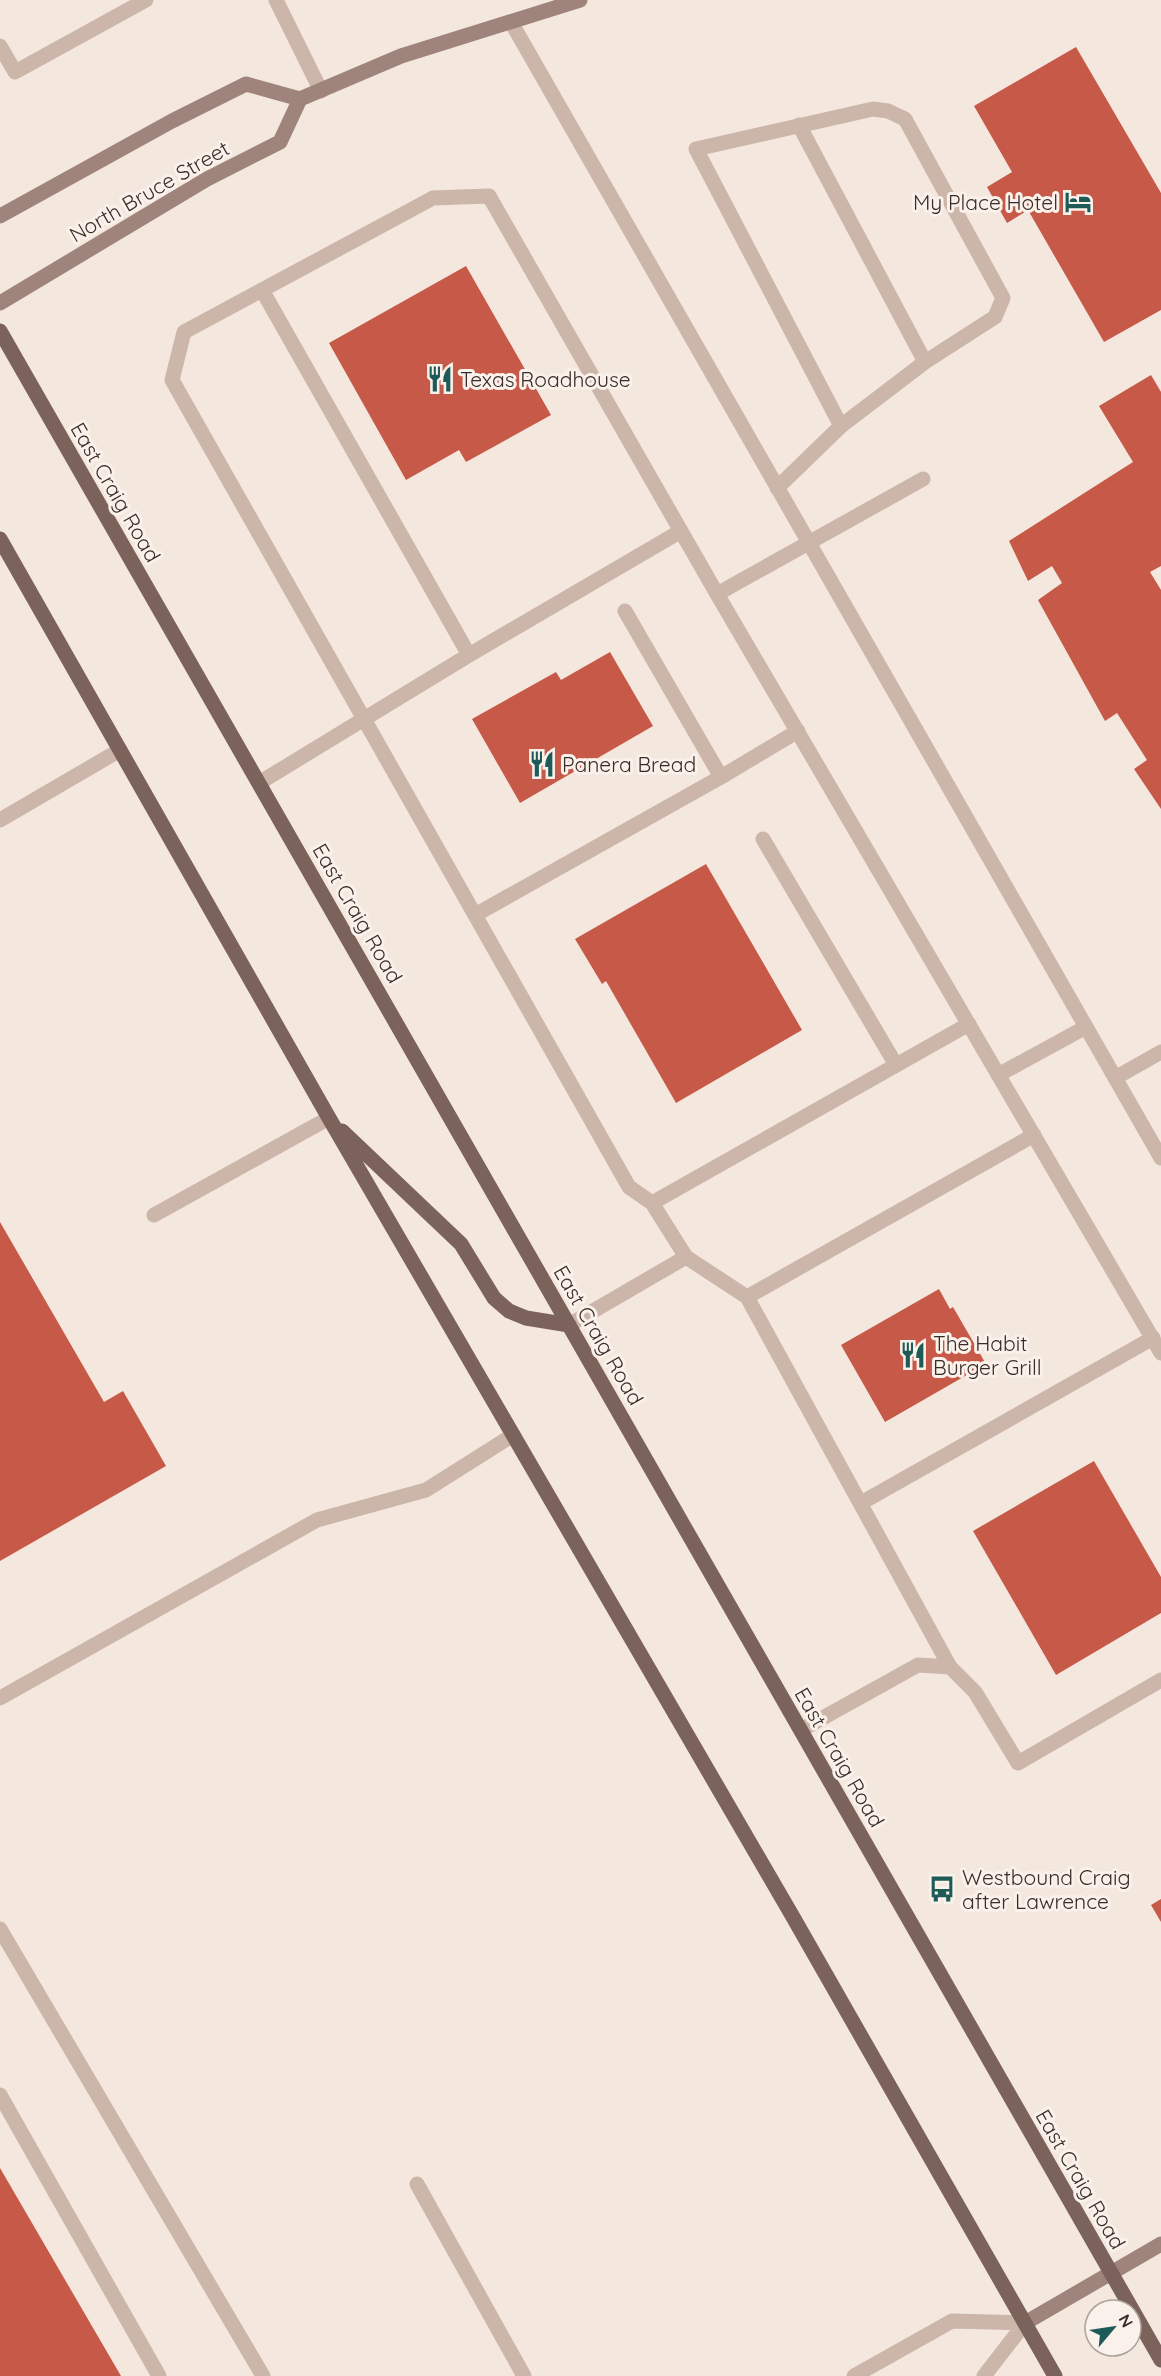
<svg xmlns="http://www.w3.org/2000/svg" width="1161" height="2376" viewBox="0 0 1161 2376" font-family="Quicksand,sans-serif">
  <style>
    .building { fill: #c75948 }
    .lines { fill: none; stroke-linecap: round; stroke-linejoin: round }
    .lane { stroke: #ccb5a9; stroke-width: 15 }
    .street { stroke: #ccb5a9; stroke-width: 15 }
    .secondary { stroke: #9f847b; stroke-width: 15 }
    .primary { stroke: #7b625a; stroke-width: 15 }
    .labels { text-anchor: middle; dominant-baseline: central; stroke-width: 6; stroke-linejoin: round; paint-order: stroke }
    .street-label { font-size: 21px; fill: #392c29; stroke: #faf1eb }
    .poi-label { font-size: 21px; fill: #392c29; stroke: #faf1eb; text-anchor: start }
  </style>
  <rect width="100%" height="100%" fill="#f3e7de"/>
  <path class="building" d="M1076,47l85,146v117l-57,32 -76,-132 -21,13 -20,-36 25,-15 -38,-66z
    M466,266l85,149 -85,47 -7,-12 -53,30 -77,-137z
    M1151,375l10,17v174l-11,6 11,18v219l-27,-40 13,-9 -30,-47 -12,8 -67,-121 24,-17 -10,-17 -24,15 -19,-40 124,-79 -34,-56z
    M610,652l43,74 -133,77 -48,-84 84,-47 5,8z
    M706,864l96,166 -126,73 -70,-122 -4,3 -27,-45z
    M0,1222l104,180 19,-11 43,75 -166,95z
    M939,1289l11,20 3,-2 33,57 -101,58 -44,-77z
    M1094,1461l67,116v36l-105,62 -83,-144z
    M1161,1899v23l-10,-17z
    M0,2168l121,208h-121z"/>
  <g class="lines">
    <path class="lane" d="M276,0l45,91
      M511,22l650,1136
      M0,46l15,26 131,-72
      M799,125l126,237
      M262,290l207,365
      M777,488l64,-62 -145,-277 177,-40 15,2 17,8 98,179 -8,19 -70,45 -84,64
      M717,594l206,-115
      M625,611l96,166
      M259,783l210,-128 212,-124
      M0,820l120,-70
      M763,839l133,226
      M475,915l246,-138 77,-46
      M969,1024l-317,179 -23,-16 -457,-807 12,-48 249,-134 56,-2 228,398 444,759
      M998,1075l88,-48
      M1115,1078l46,-26
      M652,1203l34,54
      M154,1215l175,-97
      M747,1297l203,370
      M569,1325l117,-68 61,40 287,-162
      M861,1503l292,-165
      M0,1698l317,-178 109,-30 87,-55
      M801,1730l117,-65 32,2 25,25 43,71 143,-83
      M0,1929l263,447
      M0,2095l159,281
      M417,2184l107,192"/>
    <path class="street" d="M854,2376l98,-55 73,2
      M984,2376l41,-53"/>
    <path class="secondary" d="M0,216l172,-95 74,-37 54,15 101,-43 179,-56
      M0,303l207,-124 73,-37 20,-43
      M1025,2323l136,-79"/>
    <path class="primary" d="M0,331l1161,2029
      M0,539l329,579 464,799 262,459
      M342,1131l119,113 33,54 15,13 17,7 43,7"/>
  </g>
  <defs>
    <g id="hotel-bare" transform="scale(2.07)"><path d="M-6-4.5h1.5V1H6V5H4.5V3h-9V5H-6ZM-4 0a1.8 1.8 0 1 1 3.6 0ZM.5 0V-2.5h3Q6-2.5 6 0Z" fill="#1e5b58" stroke="#faf1eb" stroke-width="2.5" paint-order="stroke"/></g>
    <g id="restaurant-bare" transform="scale(2.07)"><path d="M-5-6h1v4h1v-4h1v4h1v-4h1v5L-1.5 .5V6h-2V.5L-5-1ZM5-6V6H3V1.5H1.5Q1.5-4 5-6Z" fill="#1e5b58" stroke="#faf1eb" stroke-width="2.5" paint-order="stroke"/></g>
    <g id="bus-bare" transform="scale(2.07)"><path d="M-5-6H5V4H4V6H2V4H-2V6H-4V4H-5ZM-3.5-4V0h7V-4ZM-3.5 1.2v1.5H-2V1.2ZM2 1.2v1.5H3.5V1.2Z" fill="#1e5b58" stroke="#faf1eb" stroke-width="2.5" paint-order="stroke"/></g>
  </defs>
  <g fill-rule="evenodd">
    <use href="#hotel-bare" x="1078" y="202"/>
    <use href="#restaurant-bare" x="440" y="379"/>
    <use href="#restaurant-bare" x="542" y="764"/>
    <use href="#restaurant-bare" x="913" y="1355"/>
    <use href="#bus-bare" x="942" y="1889"/>
  </g>
  <g class="labels">
    <g class="street-label">
      <text transform="translate(149 191) rotate(-30)">North Bruce Street</text>
      <text transform="translate(116 492) rotate(60)">East Craig Road</text>
      <text transform="translate(358 913) rotate(60)">East Craig Road</text>
      <text transform="translate(599 1335) rotate(60)">East Craig Road</text>
      <text transform="translate(840 1757) rotate(60)">East Craig Road</text>
      <text transform="translate(1081 2179) rotate(60)">East Craig Road</text>
    </g>
    <g class="poi-label">
      <text x="1058" y="202" text-anchor="end">My Place Hotel</text>
      <text x="460" y="379">Texas Roadhouse</text>
      <text x="562" y="764">Panera Bread</text>
      <text x="933" y="1343">The Habit<tspan x="933" dy="24">Burger Grill</tspan></text>
      <text x="962" y="1877">Westbound Craig<tspan x="962" dy="24">after Lawrence</tspan></text>
    </g>
  </g>
  <g transform="translate(1113 2328) rotate(61)"><circle r="28" fill="#faf1eb" stroke="#ada29d" stroke-width="1.5"/>
  <path d="M0-4.5L10 22L0 15L-10 22Z" fill="#1e5b58"/>
  <text y="-9" font-size="16" font-weight="bold" text-anchor="middle" fill="#392c29">N</text>
  </g>
</svg>
